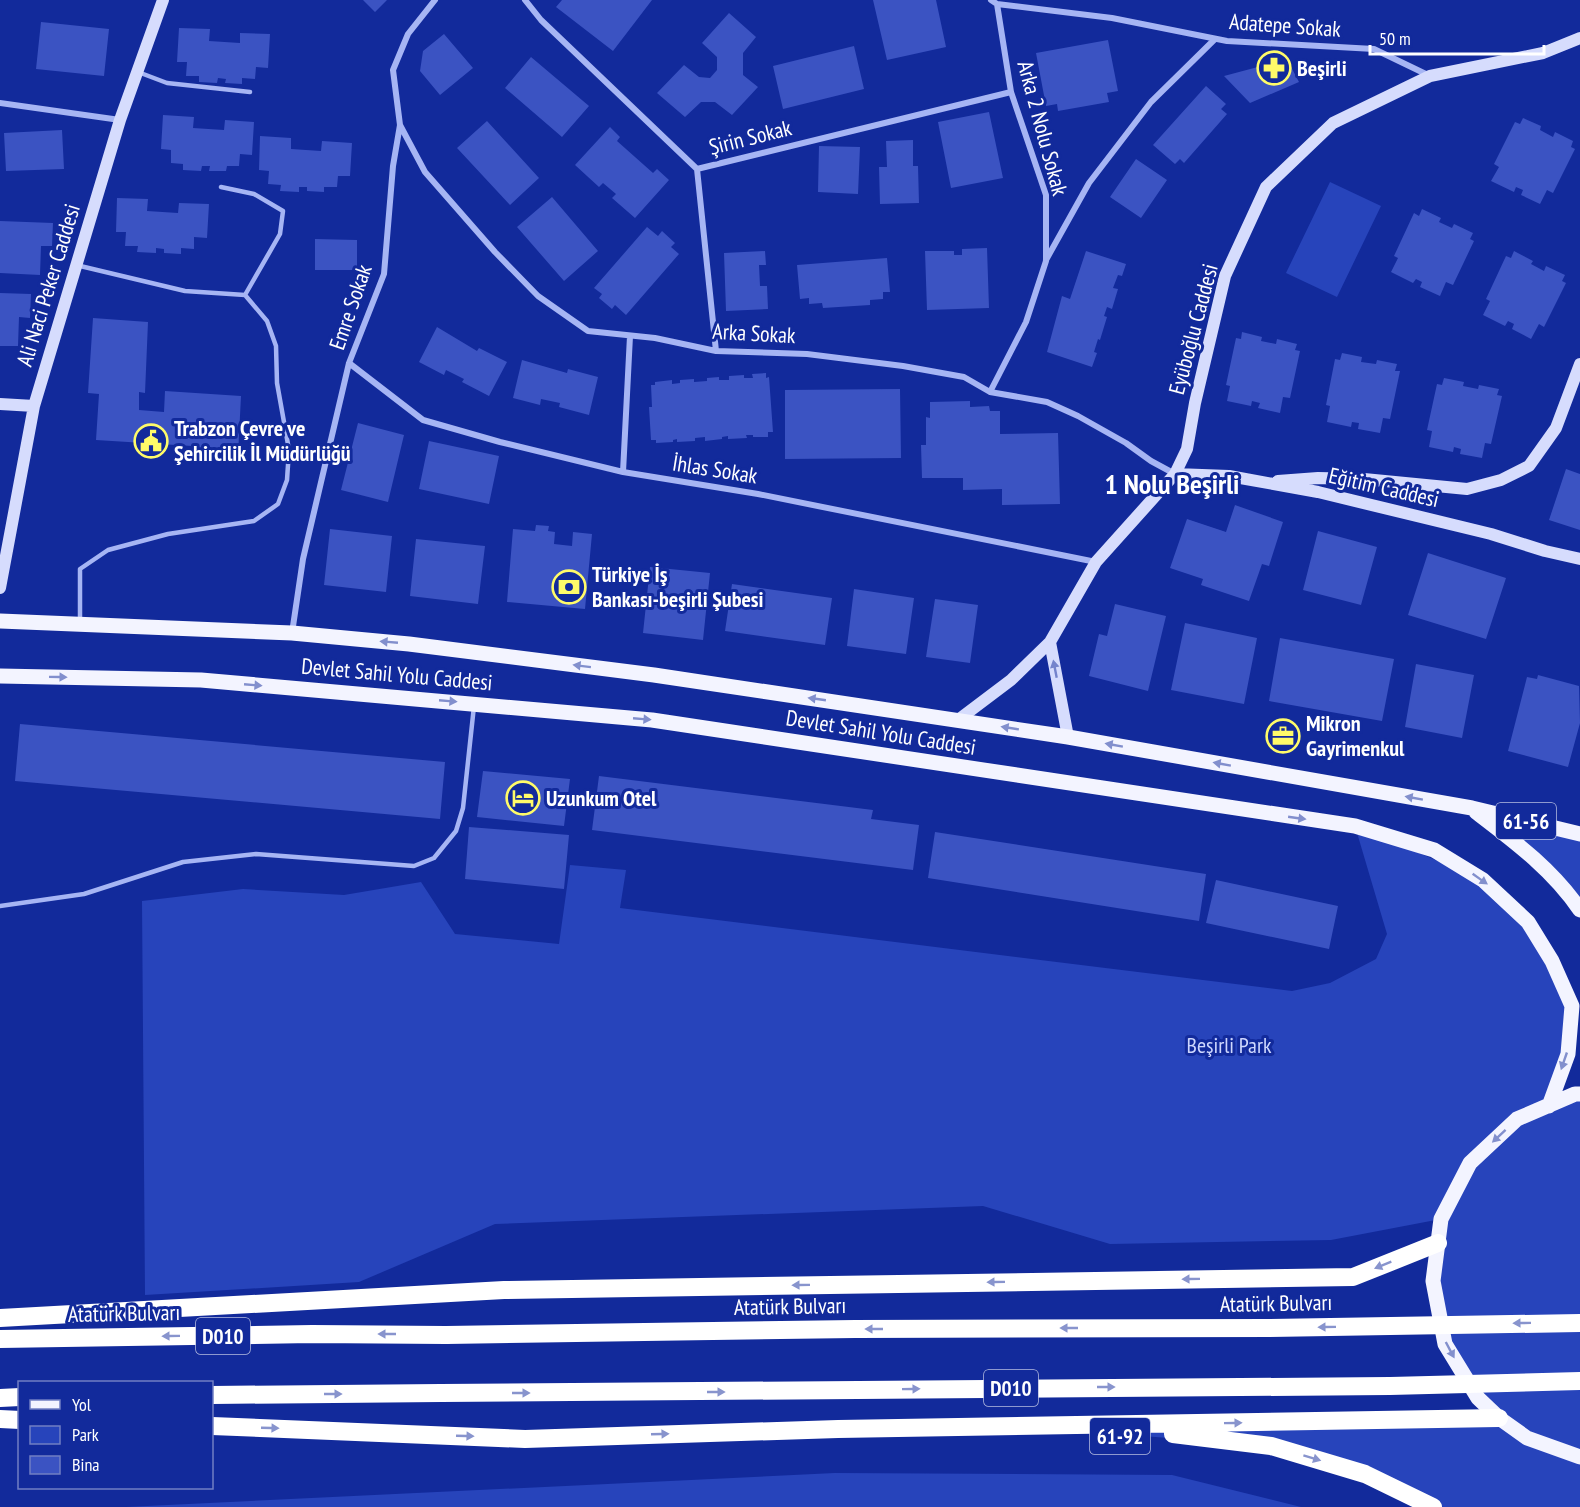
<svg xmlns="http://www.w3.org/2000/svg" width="1580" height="1507" viewBox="0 0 1580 1507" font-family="'PT Sans Narrow',sans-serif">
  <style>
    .green { fill: #2744bb }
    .building { fill: #3b53c2 }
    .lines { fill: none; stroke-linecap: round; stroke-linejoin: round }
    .lane { stroke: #a6b5f4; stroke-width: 4.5 }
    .street { stroke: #a6b5f4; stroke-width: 6 }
    .secondary { stroke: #d6dcfd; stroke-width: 12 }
    .primary { stroke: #f3f4ff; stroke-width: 15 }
    .highway { stroke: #fff; stroke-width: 18 }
    .highway-bridge { stroke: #fff; stroke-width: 18 }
    .oneway { fill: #828fcd }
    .oneway2 { fill: #7483cc }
    .oneway3 { fill: #8894cd }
    .labels { text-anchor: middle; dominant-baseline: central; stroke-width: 6; stroke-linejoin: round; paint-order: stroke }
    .shield { fill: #122a9b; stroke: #b8bfe1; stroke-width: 1.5 }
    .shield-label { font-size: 21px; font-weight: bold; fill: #fff }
    .street-label { font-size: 22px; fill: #fff; stroke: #122a9b }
    .poi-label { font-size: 22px; font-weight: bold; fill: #fff; stroke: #122a9b; text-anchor: start }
    .park-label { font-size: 22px; fill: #ced7fe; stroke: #122a9b }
    .district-label { font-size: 28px; font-weight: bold; fill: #fff; stroke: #122a9b }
  </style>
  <rect width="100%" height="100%" fill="#122a9b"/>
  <path class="green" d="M1330,182l51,24 -44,91 -51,-24z
    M1536,818l44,12v80l-71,-73z
    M1355,826l128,54 45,42 44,84 -18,84 26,4v413h-147l-162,-61 -244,-19 472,-9 -21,-20 -33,-54 -12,-63 8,-62 -110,21 -221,4 -127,-38 -488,18 -136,58 -214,13 -3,-394 101,-12 101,6 77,-13 34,52 104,10 11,-79 56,5 -6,38 672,83 38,-8 46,-24 11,-25z
    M835,1473l337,2 129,32h-1175z"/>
  <path class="building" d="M363,0h24l-12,12z
    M562,0h90l-39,51 -57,-44z
    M873,0h63l10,47 -59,13z
    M729,13l27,24 -13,16v22l15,12 -26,28 -17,-13h-14l-16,15 -28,-24 27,-28 15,12 11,1 7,-8v-13l-15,-14z
    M41,22l68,7 -5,47 -68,-7z
    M179,28l31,1 -1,12 31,2v-10l30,1 -2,34 -12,-1 -1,12 -13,-1v6l-17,-1 1,-4 -8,-1 -1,5 -18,-1v-6h-13l1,-14h-10z
    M444,34l29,34 -33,27 -20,-24 3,-20z
    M1108,40l10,51 -11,2 2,9 -51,9 -1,-7 -11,2 -10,-53z
    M854,46l10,43 -81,20 -10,-43z
    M531,57l58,49 -27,31 -57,-49z
    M1269,64l21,1 9,17 -49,21 -26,-27z
    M1206,86l20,18 -5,5 6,5 -43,49 -4,-4 -5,5 -22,-19z
    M989,112l14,66 -52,10 -13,-66z
    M163,115l31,2 -1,11 31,2 1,-10 29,2 -2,33 -12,-1 -1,12h-12l-1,5h-17l1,-5h-8l-1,5 -18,-1v-6l-12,-1v-13l-10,-1z
    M1523,118l18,8 -1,4 13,7 2,-5 18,9 -2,6 4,2 -22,44 -6,-3 -7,14 -19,-9 2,-5 -7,-3 -2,5 -23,-11 8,-14 -5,-3 21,-42 5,2z
    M487,121l52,57 -29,27 -53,-57z
    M610,127l10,10 -3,4 36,32 4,-4 12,11 -34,38 -23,-20 4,-4 -13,-11 -4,4 -24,-22z
    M62,130l2,39 -58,2 -2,-38z
    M260,136l31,2v11l30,2 1,-10 30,2 -2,33h-12l-1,11h-13v5l-17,-1v-4h-8v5l-19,-1 1,-6 -13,-1 1,-13 -10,-1z
    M913,140v26h5l1,37 -39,1 -1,-37h8l-1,-26z
    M819,146l41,1 -2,47 -40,-2z
    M1136,159l31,21 -26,38 -31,-21z
    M552,197l46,54 -34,30 -47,-54z
    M117,198l31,1 -1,12 31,2 1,-10 30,1 -2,34 -13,-1v12l-13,-1v6l-17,-1v-4l-8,-1v5l-19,-1 1,-6h-13l1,-14h-10z
    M1422,209l19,9 -2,4 13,6 2,-4 19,9 -3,6 4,2 -21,44 -7,-3 -6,14 -20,-9 2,-5 -6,-3 -3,4 -22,-11 7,-14 -4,-2 20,-43 5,3z
    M0,221l53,2 -1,23h-11l-1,29 -40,-2z
    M647,227l11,9 4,-5 13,12 -4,4 8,7 -53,61 -11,-10 -3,4 -13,-11 3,-4 -8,-6z
    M315,239l42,1v30h-42z
    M987,248l2,60 -62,2 -2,-59h29v4h8v-6z
    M765,251l1,14h-7l1,21h7l1,23 -42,2 -2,-58z
    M1086,251l40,13 -4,12 -4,-1 -5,13 5,1 -6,20 -5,-2 -3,9 3,1 -7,23 -2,-1 -4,13 3,1 -5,14 -45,-15 15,-56 8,3z
    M1514,251l19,10 -2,3 13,7 2,-5 19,9 -3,6 4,2 -22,44 -5,-3 -8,15 -19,-10 2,-5 -6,-3 -3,5 -22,-11 7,-14 -4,-2 20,-43 5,2z
    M887,258l3,34h-7v7l-13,1v5l-47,3 -1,-5 -13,1v-6l-9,1 -3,-34z
    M0,293l31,1 -1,24 -11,-1 -1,29h-18z
    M93,318l55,4 -3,71 -6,-1v18l25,2 1,-21 76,5 -3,59 -47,-3 1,-6 -96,-6 3,-46 -11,-1z
    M437,327l40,24 2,-3 28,14 -18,34 -27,-14 2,-3 -18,-9 -2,5 -25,-13z
    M1242,332l20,5 -1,4 15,3 1,-5 20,5 -2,6 5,1 -10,47 -7,-1 -3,16 -22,-5 2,-5 -8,-2 -1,5 -24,-5 3,-15 -4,-1 10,-47 5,1z
    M1342,353l20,4 -1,5 15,2 1,-4 20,4 -2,7h5l-10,48 -7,-1 -3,15 -22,-4 1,-6 -7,-1 -1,5 -24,-5 3,-16 -4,-1 9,-46 5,1z
    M522,360l45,13 1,-4 30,8 -9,38 -30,-8 1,-4 -19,-4 -1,6 -27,-7z
    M766,373v5l3,-1 4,55h-5v5h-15v-2h-7l1,3 -19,1v-3l-6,1v2l-17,2v-4l-10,1v3l-18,1v-3l-4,1v2l-17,1v-3h-5l-2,-33h3l-1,-22h4v-3l17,-2v4l8,-1v-3l14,-1v3l13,-1v-3l12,-1v3h10v-4l15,-1v3h9l-1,-4z
    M1444,378l20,4 -1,4 15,3 1,-4 20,4 -2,6 5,1 -11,48 -6,-1 -3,15 -22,-4 1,-5 -7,-2 -1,5 -24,-5 3,-16 -5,-1 10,-46 5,1z
    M900,389l1,69 -116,1v-69z
    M970,401v6l19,-1 1,5h10v23l58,-1 2,71 -58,1v-16l-39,1v-12h-41l-1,-33h5v-28l4,1v-16z
    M358,423l46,12 -16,67 -47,-12z
    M429,441l70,15 -10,48 -70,-15z
    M1566,469l14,5v56l-31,-10z
    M1235,505l48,17 -14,44 -7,-2 -13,37 -48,-16 2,-6 -33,-11 17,-49 39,13z
    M536,525l13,1 -1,5 7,1 -1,12 18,2 1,-14 19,2 -7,75 -78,-7 6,-73 22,2z
    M330,529l62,7 -6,56 -62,-7z
    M1318,531l59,16 -16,58 -58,-15z
    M416,539l69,7 -7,58 -68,-8z
    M1428,553l78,25 -20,61 -78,-24z
    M650,567l60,6 -7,67 -60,-7z
    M732,584l100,14 -7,47 -100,-14z
    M854,589l60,9 -8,56 -59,-8z
    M935,599l43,6 -8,58 -44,-6z
    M1115,604l51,12 -18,75 -59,-15 10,-42 8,2z
    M1185,623l72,15 -13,66 -73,-14z
    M1280,638l114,21 -12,62 -113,-20z
    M1416,664l58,11 -12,63 -57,-11z
    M1538,675l41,11 1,37 -12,44 -60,-16 19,-74 10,2z
    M20,724l425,38 -5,57 -425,-38z
    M483,771l87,8 -6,47 -87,-9z
    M599,776l274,34 -2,9 48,6 -6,45 -321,-40z
    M469,827l100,8 -5,54 -99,-10z
    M935,832l271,42 -7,47 -271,-43z
    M1216,880l122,26 -9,43 -123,-26z"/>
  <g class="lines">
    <path class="lane" d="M138,72l29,11 83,9
      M221,187l33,7 29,17 -3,23 -35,61
      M76,265l109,26 60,4 22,26 9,25 1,37 12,67 -2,30 -9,24 -24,17 -86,13 -60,16 -28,19v52
      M0,906l84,-12 99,-32 73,-8 158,12 20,-8 22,-27 7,-23 11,-102"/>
    <path class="street" d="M525,0l16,20 156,149 314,-77
      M991,0l6,4 115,14 115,23 147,8 56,27
      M0,103l120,17
      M400,125l25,47 70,80 43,44 50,35 67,7 61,13 91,3 96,12 61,11 26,15 57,10 31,14 48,27 25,18 24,13
      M697,169l19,182
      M1046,260l43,-77 62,-81 64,-63
      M349,363l74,57 77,22 123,30 135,22 338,68
      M990,392l36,-70 20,-61v-66l-35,-103 -14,-88
      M623,472l7,-136
      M292,633l11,-74 46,-196 35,-89 9,-108 7,-41 -7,-55 15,-36 27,-34"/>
    <path class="secondary" d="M0,404l34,2
      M1175,474l54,2 89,16 173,42 54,17 35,8
      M1278,481l40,-3 46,1 103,10 34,-9 28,-14 27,-38 24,-64
      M0,588l34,-182 86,-286 43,-120
      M1050,642l18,95
      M958,720l53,-40 39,-38 46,-80 79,-88 12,-25 8,-46 30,-127 41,-89 67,-64 97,-47 113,-23 37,-15"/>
    <path class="primary" d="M0,621l292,12 117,11 245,31 414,62 404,71 108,26
      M0,676l201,4 451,40 703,106 79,24 49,30 45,42 24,39 20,45 -4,48 -19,52
      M1476,812c38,29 77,58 104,98
      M1580,1094h-5l-58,25 -47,44 -29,56 -8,62 12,63 33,54 21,20 28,20 53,19"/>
    <path class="highway" d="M0,1318l504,-28 849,-13 85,-34
      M0,1339l312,-5 134,1
      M212,1395l229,-2
      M0,1398l20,-1
      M0,1419l20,1
      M212,1426l313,13 313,-10 661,-11
      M1173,1434l98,12 94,28 68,33"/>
    <path class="highway-bridge" d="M446,1335l409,-6 415,-1 310,-5
      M441,1393l949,-7 190,-5"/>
  </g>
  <defs><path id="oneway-solid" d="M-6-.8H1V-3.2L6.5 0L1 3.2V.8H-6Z" transform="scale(1.5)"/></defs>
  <g class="oneway">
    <use href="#oneway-solid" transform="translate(389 642) rotate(-175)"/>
    <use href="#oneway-solid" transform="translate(582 666) rotate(-173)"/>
    <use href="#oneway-solid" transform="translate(58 677) rotate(1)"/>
    <use href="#oneway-solid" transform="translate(253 685) rotate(5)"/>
    <use href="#oneway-solid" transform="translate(817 699) rotate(-172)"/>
    <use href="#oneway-solid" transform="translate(448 701) rotate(5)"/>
    <use href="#oneway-solid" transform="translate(642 719) rotate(5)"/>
    <use href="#oneway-solid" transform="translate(1010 728) rotate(-171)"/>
    <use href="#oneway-solid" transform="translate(1114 745) rotate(-170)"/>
    <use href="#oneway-solid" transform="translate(1222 764) rotate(-170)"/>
    <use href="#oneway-solid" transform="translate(1414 798) rotate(-170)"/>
    <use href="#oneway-solid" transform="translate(1297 818) rotate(8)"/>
    <use href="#oneway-solid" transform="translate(1480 879) rotate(35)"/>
    <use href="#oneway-solid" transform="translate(1564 1061) rotate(109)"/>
    <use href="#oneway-solid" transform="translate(1499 1136) rotate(137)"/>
    <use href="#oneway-solid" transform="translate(1450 1350) rotate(62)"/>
  </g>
  <use class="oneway2" href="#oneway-solid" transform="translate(1055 669) rotate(-101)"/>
  <g class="oneway3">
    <use href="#oneway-solid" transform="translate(1383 1265) rotate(158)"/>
    <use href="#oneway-solid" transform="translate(1191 1279) rotate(179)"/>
    <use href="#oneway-solid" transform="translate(996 1282) rotate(179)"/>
    <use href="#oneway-solid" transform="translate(801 1285) rotate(179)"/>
    <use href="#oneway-solid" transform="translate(1522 1323) rotate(179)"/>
    <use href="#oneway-solid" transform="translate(1327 1327) rotate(179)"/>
    <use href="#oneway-solid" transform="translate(1069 1328) rotate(180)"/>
    <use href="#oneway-solid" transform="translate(874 1329) rotate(180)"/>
    <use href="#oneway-solid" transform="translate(387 1334) rotate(-180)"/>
    <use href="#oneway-solid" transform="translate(171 1336) rotate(179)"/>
    <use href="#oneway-solid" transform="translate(1106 1387)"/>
    <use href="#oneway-solid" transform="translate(911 1389) rotate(-1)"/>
    <use href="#oneway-solid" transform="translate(716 1392)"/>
    <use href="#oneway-solid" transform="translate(521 1393)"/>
    <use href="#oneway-solid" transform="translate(333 1394)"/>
    <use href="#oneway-solid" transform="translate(1233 1423) rotate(-1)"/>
    <use href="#oneway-solid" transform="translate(270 1428) rotate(2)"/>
    <use href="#oneway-solid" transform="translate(660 1434) rotate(-2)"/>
    <use href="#oneway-solid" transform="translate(465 1436) rotate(2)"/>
    <use href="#oneway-solid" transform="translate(1312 1458) rotate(17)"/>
  </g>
  <defs>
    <g id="pharmacy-ring" transform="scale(1.725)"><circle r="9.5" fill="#122a9b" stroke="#fffb69" stroke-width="1.5"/><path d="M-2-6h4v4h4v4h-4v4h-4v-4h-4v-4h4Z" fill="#fffb69"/></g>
    <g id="civic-ring" transform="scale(1.725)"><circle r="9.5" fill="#122a9b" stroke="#fffb69" stroke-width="1.5"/><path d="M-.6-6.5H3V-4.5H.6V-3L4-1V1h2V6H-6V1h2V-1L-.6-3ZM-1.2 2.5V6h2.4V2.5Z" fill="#fffb69"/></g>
    <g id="bank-ring" transform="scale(1.725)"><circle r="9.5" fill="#122a9b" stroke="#fffb69" stroke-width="1.5"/><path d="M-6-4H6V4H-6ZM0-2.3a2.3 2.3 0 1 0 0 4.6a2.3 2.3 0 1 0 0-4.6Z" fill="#fffb69"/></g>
    <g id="office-ring" transform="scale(1.725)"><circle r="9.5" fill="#122a9b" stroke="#fffb69" stroke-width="1.5"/><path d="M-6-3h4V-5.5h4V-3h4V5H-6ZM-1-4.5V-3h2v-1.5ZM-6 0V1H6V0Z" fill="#fffb69"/></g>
    <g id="hotel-ring" transform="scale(1.725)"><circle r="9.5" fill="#122a9b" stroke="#fffb69" stroke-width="1.5"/><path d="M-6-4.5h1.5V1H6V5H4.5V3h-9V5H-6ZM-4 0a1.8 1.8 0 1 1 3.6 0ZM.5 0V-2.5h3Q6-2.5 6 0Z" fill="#fffb69"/></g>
  </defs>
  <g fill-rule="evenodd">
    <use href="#pharmacy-ring" x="1274" y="68"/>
    <use href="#civic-ring" x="151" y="441"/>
    <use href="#bank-ring" x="569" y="587"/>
    <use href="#office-ring" x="1283" y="736"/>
    <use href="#hotel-ring" x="523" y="798"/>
  </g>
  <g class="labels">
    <g class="shield">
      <rect x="1496" y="803" width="60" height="36" rx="4.5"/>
      <rect x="196" y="1318" width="54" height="36" rx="4.5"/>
      <rect x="984" y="1370" width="54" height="36" rx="4.5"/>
      <rect x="1090" y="1418" width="60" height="36" rx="4.5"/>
    </g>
    <g class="shield-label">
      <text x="1526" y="821">61-56</text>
      <text x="223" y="1336">D010</text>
      <text x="1011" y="1388">D010</text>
      <text x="1120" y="1436">61-92</text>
    </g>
    <g class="street-label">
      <text transform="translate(1285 25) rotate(4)">Adatepe Sokak</text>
      <text transform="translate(1043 128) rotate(75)">Arka 2 Nolu Sokak</text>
      <text transform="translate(750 137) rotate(-14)">Şirin Sokak</text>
      <text transform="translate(48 285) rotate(-73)">Ali Naci Peker Caddesi</text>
      <text transform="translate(350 307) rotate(-71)">Emre Sokak</text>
      <text transform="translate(1193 329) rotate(-75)">Eyüboğlu Caddesi</text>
      <text transform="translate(754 333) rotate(3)">Arka Sokak</text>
      <text transform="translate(715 469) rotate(9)">İhlas Sokak</text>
      <text transform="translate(1384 487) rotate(13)">Eğitim Caddesi</text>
      <text transform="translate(397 674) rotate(5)">Devlet Sahil Yolu Caddesi</text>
      <text transform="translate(881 732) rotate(9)">Devlet Sahil Yolu Caddesi</text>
      <text transform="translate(1276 1303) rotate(-1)">Atatürk Bulvarı</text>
      <text transform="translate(790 1306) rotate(-1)">Atatürk Bulvarı</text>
      <text transform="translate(124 1313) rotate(-1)">Atatürk Bulvarı</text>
    </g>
    <g class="poi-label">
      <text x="1297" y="68">Beşirli</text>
      <text x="174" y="428">Trabzon Çevre ve<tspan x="174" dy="25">Şehircilik İl Müdürlüğü</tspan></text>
      <text x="592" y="574">Türkiye İş<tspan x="592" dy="25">Bankası-beşirli Şubesi</tspan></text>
      <text x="1306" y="723">Mikron<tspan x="1306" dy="25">Gayrimenkul</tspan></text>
      <text x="546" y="798">Uzunkum Otel</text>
    </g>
    <g class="park-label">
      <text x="1229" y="1045">Beşirli Park</text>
    </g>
    <g class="district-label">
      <text x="1172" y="483">1 Nolu Beşirli</text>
    </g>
  </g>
  <rect x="18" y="1381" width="195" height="108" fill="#122a9b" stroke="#717fc3" stroke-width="1.5"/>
  <rect x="30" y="1400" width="30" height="9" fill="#f3f4ff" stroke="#717fc3" stroke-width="1.5"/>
  <text x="72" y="1411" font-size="18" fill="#ffffff">Yol</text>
  <rect x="30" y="1426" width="30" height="18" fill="#2744bb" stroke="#717fc3" stroke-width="1.5"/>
  <text x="72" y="1441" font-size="18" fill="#ffffff">Park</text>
  <rect x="30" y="1456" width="30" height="18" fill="#3b53c2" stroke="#717fc3" stroke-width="1.5"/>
  <text x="72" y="1471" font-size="18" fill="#ffffff">Bina</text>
  <path d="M1370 45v9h174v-9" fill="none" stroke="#ffffff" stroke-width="3"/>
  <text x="1379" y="45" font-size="18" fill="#ffffff" stroke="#122a9b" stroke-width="4.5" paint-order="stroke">50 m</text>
</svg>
